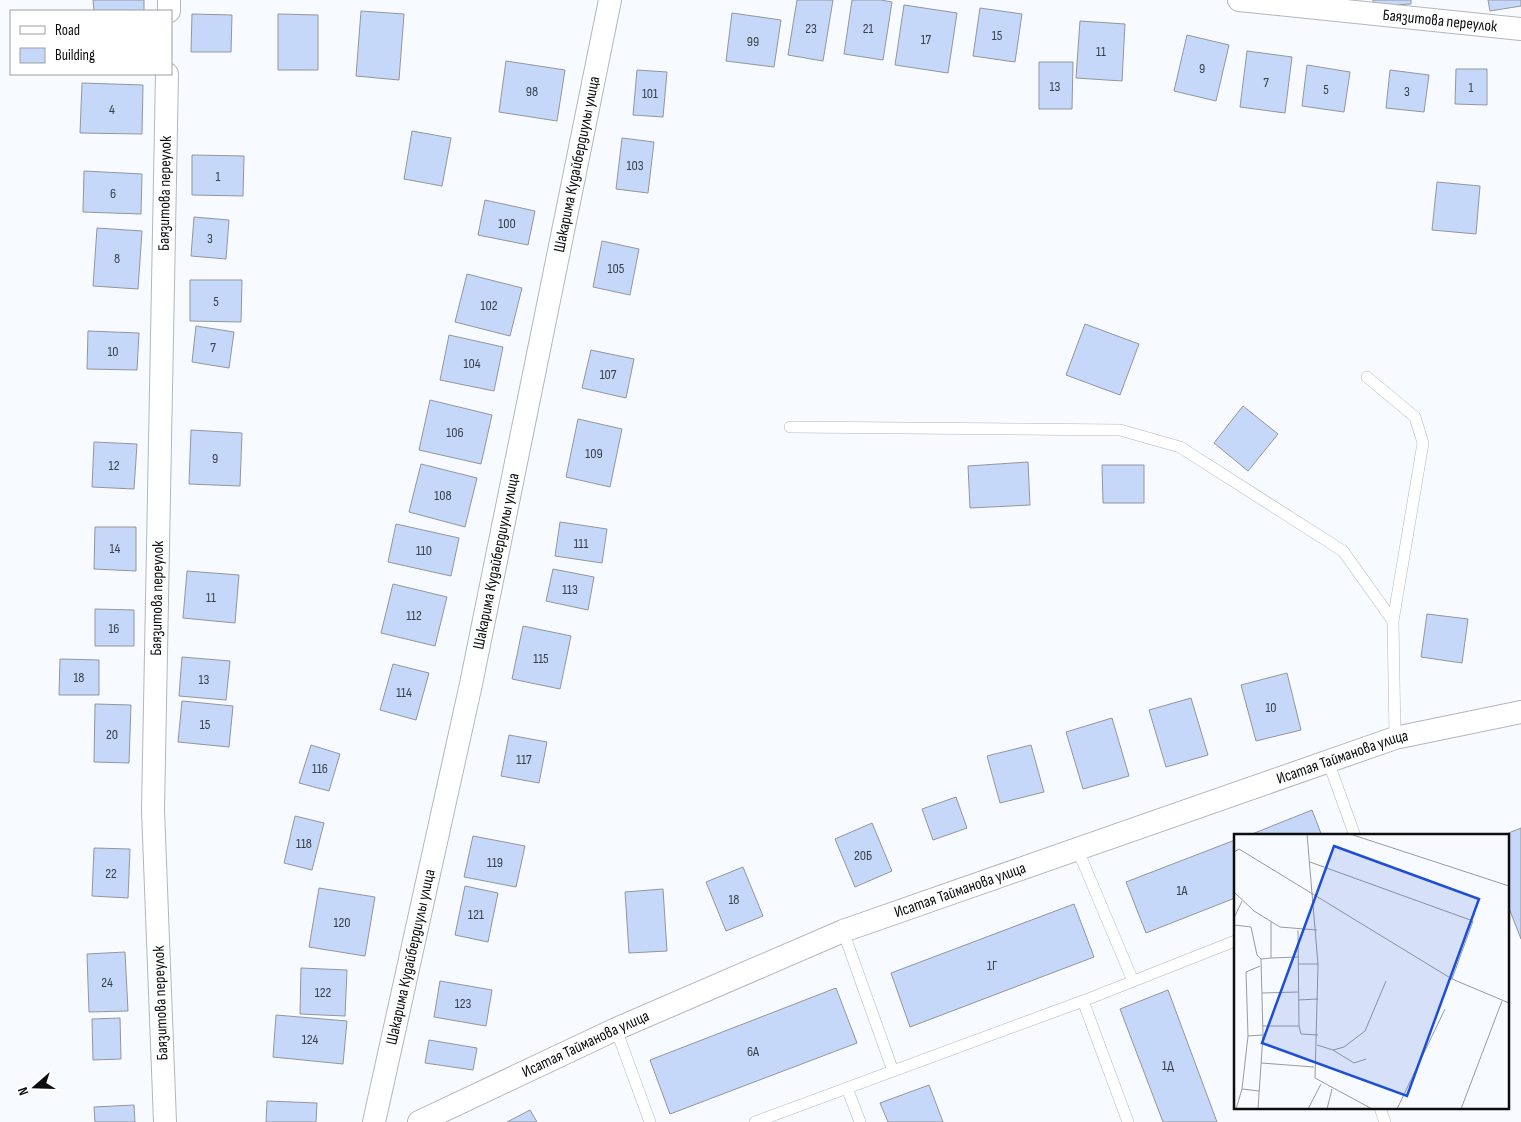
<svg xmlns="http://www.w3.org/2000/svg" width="1521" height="1122" viewBox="0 0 1521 1122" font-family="'Sofia Sans Condensed',sans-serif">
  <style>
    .building { fill: #c5d8fa; stroke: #93969b }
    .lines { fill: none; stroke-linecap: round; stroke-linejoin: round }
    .lane-casing { stroke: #b3b6bc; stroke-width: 12 }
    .street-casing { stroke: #b3b6bc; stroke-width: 24 }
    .lane { stroke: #fff; stroke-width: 11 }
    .street { stroke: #fff; stroke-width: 22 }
    .labels { text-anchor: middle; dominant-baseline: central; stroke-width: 4; stroke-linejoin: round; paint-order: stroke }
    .number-label { font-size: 14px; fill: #3a404a }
    .street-label { font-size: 16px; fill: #0c0d0f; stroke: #fff }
    .inset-road { fill: none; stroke: #999b9e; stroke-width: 1 }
    .view { fill: #1d4ed8; fill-opacity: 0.15; stroke: #1d4ed8; stroke-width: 2.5 }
    .inset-edge { fill: none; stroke: #0c0d0f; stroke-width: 2.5 }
  </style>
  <rect width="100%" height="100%" fill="#f7fafe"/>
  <path class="building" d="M93,0h51v11h-50z
    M797,0h36l-10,61 -35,-6z
    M852,0h29l11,2 -9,58 -39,-6z
    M1373,0h38v4l-38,2z
    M1488,0h33v6l-31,5z
    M904,5l53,8 -9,60 -53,-8z
    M980,8l42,6 -7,48 -42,-6z
    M361,11l43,3 -5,66 -43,-4z
    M732,13l49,7 -7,47 -48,-6z
    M192,14l40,1 -1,37h-40z
    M278,14l40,1v55h-40z
    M1080,21l45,3 -3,57 -46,-3z
    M1187,35l42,10 -13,56 -42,-10z
    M1247,51l45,6 -7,56 -45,-6z
    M506,61l59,9 -8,51 -58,-9z
    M1039,62h34l-1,47h-33z
    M1307,65l43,7 -6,40 -42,-6z
    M1456,69h31v36l-32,-1z
    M637,70l30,2 -4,45 -30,-2z
    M1390,70l39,5 -5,37 -38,-4z
    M82,83l61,2 -1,49 -62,-1z
    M412,131l39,7 -9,48 -38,-7z
    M622,138l32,4 -6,51 -32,-4z
    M192,155l52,1 -1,40 -51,-1z
    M84,171l58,3 -1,40 -58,-2z
    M1437,182l43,4 -4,48 -44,-4z
    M485,200l50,11 -7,34 -50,-10z
    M194,217l35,3 -3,39 -35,-3z
    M97,228l45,3 -4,58 -45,-3z
    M602,241l37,8 -9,46 -37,-8z
    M467,274l55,14 -12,48 -55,-14z
    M190,280h52l-1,42 -51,-1z
    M1085,324l54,20 -19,51 -54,-20z
    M196,326l38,6 -5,36 -37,-6z
    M88,331l51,2 -2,37 -50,-1z
    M449,335l54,12 -9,44 -54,-11z
    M591,350l43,9 -8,39 -44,-10z
    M430,400l62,15 -11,49 -62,-14z
    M1243,406l35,28 -30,37 -34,-28z
    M578,419l44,10 -12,58 -44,-10z
    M191,430l51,3 -2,53 -51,-2z
    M94,442l43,2 -3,45 -42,-2z
    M1028,462l2,43 -60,3 -2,-42z
    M421,464l56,14 -12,49 -56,-15z
    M1102,465h42v38h-41z
    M560,522l47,7 -5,34 -47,-7z
    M396,524l63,14 -8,38 -63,-14z
    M95,527h41v44l-42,-2z
    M553,569l41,8 -6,33 -42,-9z
    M187,571l52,4 -4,48 -52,-5z
    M393,584l54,13 -12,49 -54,-13z
    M95,609l39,1v36h-39z
    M1427,614l41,5 -6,44 -41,-6z
    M523,626l48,10 -11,53 -48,-10z
    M182,657l48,4 -4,39 -47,-4z
    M60,659l39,1v35h-40z
    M393,664l36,9 -13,47 -36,-10z
    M1287,673l14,57 -45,11 -15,-56z
    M1191,698l17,57 -42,12 -17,-57z
    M182,701l51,5 -4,41 -51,-5z
    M95,704l36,1 -2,58 -35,-1z
    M1112,718l17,58 -46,13 -17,-57z
    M509,735l38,7 -8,41 -38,-7z
    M311,745l29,9 -11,37 -30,-8z
    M1031,745l13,47 -44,11 -13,-47z
    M956,797l11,31 -34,12 -11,-31z
    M1312,810l10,26h-75z
    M295,816l29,7 -12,47 -28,-7z
    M872,823l20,48 -37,16 -20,-48z
    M1521,828v111l-14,-36v-67h-6z
    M473,836l52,10 -9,41 -52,-10z
    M1235,840v58l-89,35 -20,-51z
    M94,848l36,1 -2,49 -36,-2z
    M743,867l20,49 -37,15 -20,-49z
    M465,886l33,7 -10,49 -33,-7z
    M319,888l56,9 -10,59 -56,-9z
    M663,889l4,62 -38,2 -4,-61z
    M1074,904l20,53 -184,70 -19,-54z
    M125,952l3,59 -39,1 -2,-58z
    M301,968l46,2 -2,46 -45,-2z
    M440,981l52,9 -6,36 -52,-9z
    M836,988l21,55 -187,71 -20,-54z
    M1168,990l49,132h-54l-43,-113z
    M276,1015l71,6 -4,43 -70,-7z
    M120,1018l1,41 -28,1 -1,-41z
    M429,1040l48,8 -4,22 -48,-7z
    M929,1085l14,37h-55l-8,-19z
    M267,1101l50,2 -1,19h-50z
    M134,1105l1,17h-40l-1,-15z
    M530,1110l7,12h-30z"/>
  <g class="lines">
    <g class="lane-casing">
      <path id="lane" d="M1367,377l48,40 8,26 -30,178
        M790,427l330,3 60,17 163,104 50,70 2,117
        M1328,761l27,75
        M1077,848l56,133
        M843,931l50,140
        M1083,1001l45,121
        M616,1029l34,93
        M847,1088l13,34
        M1380,1108l5,14
        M755,1122l328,-121 152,-60"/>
    </g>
    <g class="street-casing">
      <g id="street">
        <path id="s1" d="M1239,0l282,29"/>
        <path d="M169,11v-11"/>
        <path id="s2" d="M165,1122l-12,-312 14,-736"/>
        <path id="s3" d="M374,1122l97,-438 139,-684"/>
        <path id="s4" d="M419,1122l197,-93 227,-98 552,-193 126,-26"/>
      </g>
    </g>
    <use href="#lane" class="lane"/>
    <use href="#street" class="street"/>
  </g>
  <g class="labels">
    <g class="number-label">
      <text x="811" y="28">23</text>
      <text x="868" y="28">21</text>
      <text x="997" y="35">15</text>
      <text x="926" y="39">17</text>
      <text x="753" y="41">99</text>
      <text x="1101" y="51">11</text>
      <text x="1202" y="68">9</text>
      <text x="1266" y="82">7</text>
      <text x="1055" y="86">13</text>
      <text x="1471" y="87">1</text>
      <text x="1326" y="89">5</text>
      <text x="532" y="91">98</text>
      <text x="1407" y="91">3</text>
      <text x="650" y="93">101</text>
      <text x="112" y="109">4</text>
      <text x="635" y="165">103</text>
      <text x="218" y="176">1</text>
      <text x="113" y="193">6</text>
      <text x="507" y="223">100</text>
      <text x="210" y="238">3</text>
      <text x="117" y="258">8</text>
      <text x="616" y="268">105</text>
      <text x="216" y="301">5</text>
      <text x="489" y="305">102</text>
      <text x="213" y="347">7</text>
      <text x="113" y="351">10</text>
      <text x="472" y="363">104</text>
      <text x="608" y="374">107</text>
      <text x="455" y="432">106</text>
      <text x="594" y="453">109</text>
      <text x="215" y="458">9</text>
      <text x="114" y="465">12</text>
      <text x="443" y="495">108</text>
      <text x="581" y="543">111</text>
      <text x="115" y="548">14</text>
      <text x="424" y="550">110</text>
      <text x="570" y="589">113</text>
      <text x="211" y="597">11</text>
      <text x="414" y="615">112</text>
      <text x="114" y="628">16</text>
      <text x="541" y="658">115</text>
      <text x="79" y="677">18</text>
      <text x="204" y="679">13</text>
      <text x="404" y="692">114</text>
      <text x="1271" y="707">10</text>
      <text x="205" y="724">15</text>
      <text x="112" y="734">20</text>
      <text x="524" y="759">117</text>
      <text x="320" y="768">116</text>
      <text x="304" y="843">118</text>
      <text x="863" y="855">20Б</text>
      <text x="495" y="862">119</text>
      <text x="111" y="873">22</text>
      <text x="1182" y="890">1А</text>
      <text x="734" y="899">18</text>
      <text x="476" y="914">121</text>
      <text x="342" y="922">120</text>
      <text x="992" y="965">1Г</text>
      <text x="107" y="982">24</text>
      <text x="323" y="992">122</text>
      <text x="463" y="1003">123</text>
      <text x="310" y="1039">124</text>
      <text x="753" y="1051">6А</text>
      <text x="1168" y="1065">1Д</text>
    </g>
    <g class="street-label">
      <text stroke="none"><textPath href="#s1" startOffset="202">Баязитова переулок</textPath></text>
      <text stroke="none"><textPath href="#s3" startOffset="979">Шакарима Кудайбердиулы улица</textPath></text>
      <text stroke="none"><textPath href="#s2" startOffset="929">Баязитова переулок</textPath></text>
      <text stroke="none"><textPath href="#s3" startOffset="574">Шакарима Кудайбердиулы улица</textPath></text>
      <text stroke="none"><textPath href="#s2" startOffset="524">Баязитова переулок</textPath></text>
      <text stroke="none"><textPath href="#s4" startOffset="994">Исатая Тайманова улица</textPath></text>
      <text stroke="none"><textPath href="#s4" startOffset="589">Исатая Тайманова улица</textPath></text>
      <text stroke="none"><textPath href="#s3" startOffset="169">Шакарима Кудайбердиулы улица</textPath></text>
      <text transform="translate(161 1003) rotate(-92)">Баязитова переулок</text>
      <text stroke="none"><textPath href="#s4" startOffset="184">Исатая Тайманова улица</textPath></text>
    </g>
  </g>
  <g transform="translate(1234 834)">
    <rect width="275" height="275" fill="#f7fafe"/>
    <path class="inset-road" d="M73,0l11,130 -3,114 57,31M116,0l159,52M0,18l5,-3 213,130 57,24M76,28l163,59 -21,58M0,58l20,19 26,16 37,3M0,84l8,-17M0,91l17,2 6,28 4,4 2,76 -5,74M64,96l1,96 2,8 17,1M37,124l27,-1M27,125l10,-1v-36M64,130h20M28,159l36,-1M64,166l20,-1M29,192h36M14,202l15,-1M83,211l16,5 11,-3 21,-16 21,-50M99,216l21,13 12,-4M27,229l53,4M8,255l17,2M2,275l6,-20 6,-53 -2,-64 14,-6M74,275l13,-25M93,275l5,-20M163,275l48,-100M227,275l41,-108"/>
    <path class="view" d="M100,12l145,53 -72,197 -145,-53z"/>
    <rect width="275" height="275" class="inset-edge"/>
  </g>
  <rect x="10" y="10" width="162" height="65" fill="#ffffff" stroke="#9e9e9f"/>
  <rect x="20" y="26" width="25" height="8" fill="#ffffff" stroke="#9e9e9f"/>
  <text x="55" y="35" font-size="15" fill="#0c0d0f">Road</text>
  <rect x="20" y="48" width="25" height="15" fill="#c5d8fa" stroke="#9e9e9f"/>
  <text x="55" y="60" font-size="15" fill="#0c0d0f">Building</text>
  <g transform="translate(35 1087) rotate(250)" stroke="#ffffff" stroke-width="4" paint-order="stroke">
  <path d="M0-4L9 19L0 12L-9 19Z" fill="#0c0d0f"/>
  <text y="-8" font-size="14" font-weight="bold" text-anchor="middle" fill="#0c0d0f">N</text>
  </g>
</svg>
